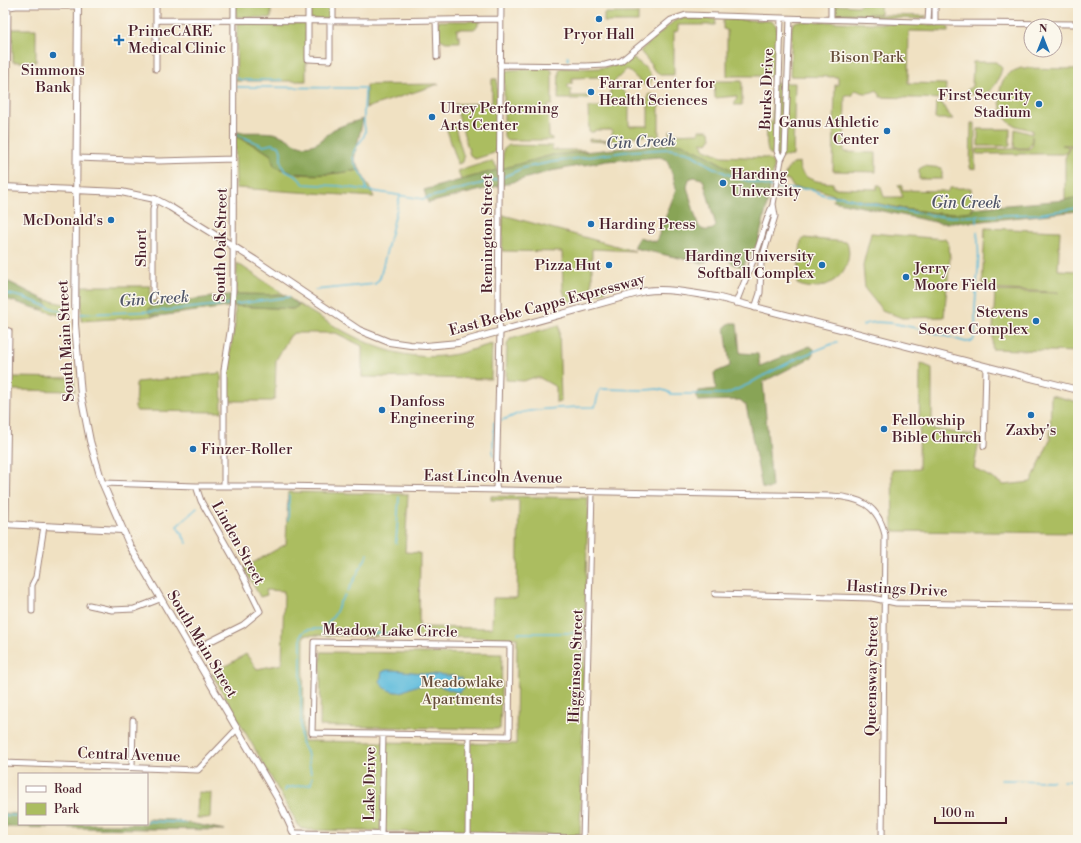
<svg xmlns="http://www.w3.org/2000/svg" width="1081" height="843" viewBox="0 0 1081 843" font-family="'Libre Bodoni',serif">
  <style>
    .green { fill: #abbd60; stroke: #7a6e46; fill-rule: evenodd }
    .forest { fill: #88a456; stroke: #696240; fill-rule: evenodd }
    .water { fill: #5ebcdc; stroke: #546e84 }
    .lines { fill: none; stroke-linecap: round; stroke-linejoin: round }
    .stream { stroke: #5ebcdc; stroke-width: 1.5 }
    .minor-casing { stroke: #9d8076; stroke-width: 7 }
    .major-casing { stroke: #9d8076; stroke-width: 8 }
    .minor { stroke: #fff; stroke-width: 5 }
    .major { stroke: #fff; stroke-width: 6 }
    .poi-dot { fill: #1f6fb2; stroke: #fbf7ec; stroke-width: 1.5 }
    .labels { text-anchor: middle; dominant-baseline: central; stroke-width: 3; stroke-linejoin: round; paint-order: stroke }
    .poi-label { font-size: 15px; fill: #4a1f2b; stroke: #fbf7ec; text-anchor: start }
    .park-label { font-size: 15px; fill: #674e3b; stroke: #fbf7ec }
    .street-label { font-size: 15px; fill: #4a1f2b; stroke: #fbf7ec }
    .water-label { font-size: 16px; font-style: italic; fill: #515669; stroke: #fbf7ec }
  </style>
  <rect width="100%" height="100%" fill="#fbf7ec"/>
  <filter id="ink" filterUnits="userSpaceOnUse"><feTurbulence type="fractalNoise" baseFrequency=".025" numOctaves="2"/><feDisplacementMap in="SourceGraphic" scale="8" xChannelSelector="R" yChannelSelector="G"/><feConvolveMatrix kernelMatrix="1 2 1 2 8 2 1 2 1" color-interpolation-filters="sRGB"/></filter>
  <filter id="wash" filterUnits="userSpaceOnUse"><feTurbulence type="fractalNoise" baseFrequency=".012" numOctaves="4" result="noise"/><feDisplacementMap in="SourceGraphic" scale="16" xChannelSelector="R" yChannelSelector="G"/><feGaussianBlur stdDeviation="0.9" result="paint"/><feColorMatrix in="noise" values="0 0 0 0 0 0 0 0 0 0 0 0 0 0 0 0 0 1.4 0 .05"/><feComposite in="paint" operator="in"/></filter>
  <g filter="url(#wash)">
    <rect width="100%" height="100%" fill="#f0e1c2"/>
    <path class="green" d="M236,3h35v15l-35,-1z
      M310,3h21v16h-21z
      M862,3h20l-2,4 1,7 -43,-1 -4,1v-9l25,1z
      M604,13h34v9h-34z
      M839,14l88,2 -4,3 -89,-3z
      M683,18l33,1 -1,6h-37v6l-4,1v43h-13l-8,-6 -2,-5 -11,-13 34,-30z
      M723,19l48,2 4,3 2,4v41l-2,5 -4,2h-44v-46l-4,-1z
      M438,21h43l1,1h-4v4l-4,3h-17v7h3v6h-14l-8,-4z
      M797,21l148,4 4,3v4l-40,-1 -1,52 38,1 -1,15 -65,-2v-3l-3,-4c-8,4 -13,4 -21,0l-3,2v3h-8l-1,57 32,1v19l-43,-1 2,-86h3v-8l-48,-1 2,-50 2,-3z
      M237,23h69v58h-70z
      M12,29h24v33h-23z
      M631,58c5,1 20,13 20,19 0,2 -1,4 -1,7l-5,2 -18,-17 -13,13 15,15v29h19v-31l3,-1 8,4v41h-3l-1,-4 -27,2v4c-13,1 -26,1 -39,0v-2l23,2v-11h-17l-1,2h-5l-1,-25h21l4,-4v-3h-3v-13l-1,-2 2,-2 -6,-6 -3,2 -1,-2 -29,1v6h-4v5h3v7h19l-3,3h-29l1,-29 2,-2c17,0 35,2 50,-2 8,-1 14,-5 20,-8z
      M973,62h23l6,6c-4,18 -16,34 -37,24l7,-6z
      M547,68l4,1 1,2v34h-4l1,32 3,1v2h-43l-4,-1 -1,-3v-64l6,-2z
      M1021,68l57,1v76h-17l7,1v3l-4,5h-87v-5h52l4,-4 -1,-9v7l-4,5h-14l1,-19 17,5v-4c-7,-2 -17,-3 -23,-8 -11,-10 -13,-36 -2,-47 3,-3 9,-5 14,-7z
      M492,79h5v69l-3,5 -19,6 -5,-4 -15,-51 37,-1z
      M714,81h28v24h-8l3,-8 -1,-1 -21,2z
      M773,83h22l-2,73c-6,0 -17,2 -23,-2 -5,-3 -3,-24 -3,-31h5z
      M439,84l-73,24v-23z
      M936,103h6l4,8 7,8h-18z
      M971,123h4v46l-5,-1z
      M454,124l10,34 -1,4 -5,2 -12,-37z
      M978,129h32v17h-32z
      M670,130h2v4l27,-1v-3h9l2,1 1,8 -3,4 -8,-1 4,3 -1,3 19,8 44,2c11,5 8,9 6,20l-37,-6 -29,-17 -42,-11 5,-3z
      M235,136l25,12 11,7 3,11c26,14 58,8 86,4l14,27 -138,-9z
      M509,145l43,1v4h33l2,1 -35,4 -49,14v-19z
      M1070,146h8v51l-13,3v-42z
      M487,162h6l3,4 1,4 -36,10 -3,-9z
      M799,162c0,18 19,20 34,21v5l44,1v-4h3l4,12h19l-5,-12h4v5l41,1 4,1 3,-4h21l1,23 -27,3 -41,-5 -70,-14 -14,-5 -27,-3 -4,-7 -5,-1c2,-10 5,-14 15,-17z
      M924,166l18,2v11h-23v-10z
      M503,215l132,36 -43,-2v38h14l-1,5 -38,10 -4,-12 -1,-38 -60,-1z
      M985,228l75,3 -2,39 20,1v81l-86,-3 3,-58 63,2v-1l-76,-3z
      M871,233l74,6 4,6 1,13 -6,59 -42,1 -20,-8 -17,-21 -2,-24z
      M804,238l43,4c10,30 -23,55 -50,42l4,-43z
      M237,263l48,32 -49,-1z
      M82,286h69l-1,12h6v6l-4,2 -3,7 10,3 -78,5z
      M43,299l25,6 -1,12 -29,-8h3l4,-9z
      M298,304c51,31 96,62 159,50 11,-3 23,-7 35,-10l-1,35 -129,-2v-31l-26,-13h-42l-4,3 -14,24 -1,37 -1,3 -3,1h-44l1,-38 7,-39v-18l58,3 5,-3z
      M559,325l2,77 -5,1v-16l-16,-9h-8l-8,3 -18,-1 1,-35 3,-6z
      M920,363l12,5v61l48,7 -6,32 30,17 27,-3 19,-42 1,-45 27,7v131l-185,-2 -1,-61 27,-1z
      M221,373l1,39 -85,-1 -2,-3 1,-24 1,-2z
      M11,377l63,1 1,13 -64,-1z
      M288,492l120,2 -3,58 15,1 -1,74 73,1 1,-30h24l2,-98h-28v-4l97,2 -8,337 -271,-5 -9,-2 -88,-154 34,-20 11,15 25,-5 2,-73 -18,-1 1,5 -7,2 -16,-29 42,-24zM304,635l213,3 -1,106 -213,-3z
      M321,652l181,2 -2,75 -180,-3z
      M198,792l13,1 -1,25h-13z"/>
    <path class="forest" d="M363,119l-9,40 6,11c-28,4 -59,9 -86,-4l-3,-11 -11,-7 -25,-12 2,-4c11,1 31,-1 40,2 13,4 19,15 34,11 11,-2 15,-11 23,-16 9,-4 19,-7 29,-10z
      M675,143l7,1 24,11 29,17 37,6 -7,36 -7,29 -15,23c-13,2 -18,-15 -31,-11l-6,7 -4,1 -68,-15 5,-11 17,5 20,-52 -2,-11 -7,-19 -7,-3 -54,4 -55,10 -45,13 -78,19 -4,-13 128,-35zM694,177l8,2 2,3 11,40 1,4 -3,3c-6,2 -11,2 -15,-4l-11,-38 2,-8z
      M834,195l70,14 41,5 27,-3v-3l93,-8 13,-3v14l-105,11 -33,1 -107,-22z
      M3,282h6l34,17 3,2 1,5 -4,3h-5l-35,-11z
      M236,294l49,1 13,9v2l-5,3 -58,-3 -76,10c-4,-1 -9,-1 -11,-5l1,-3 7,-4z
      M730,323h7l3,30 18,1 2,12 50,-20 4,3 -2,8 -49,25 9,105 -4,2 -6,-1 -16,-83 -6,-5 -42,1 -2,-4 3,-6 17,-2 -2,-16 16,-7 -5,-39z
      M3,813l16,1v10h128v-5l27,1 51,10 -222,-3z"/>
    <path class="water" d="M387,670c12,0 23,2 35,3 13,2 27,1 40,5l3,5 -2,6 -3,3c-7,0 -12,-3 -18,-5 -8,-2 -17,-2 -25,-1 -8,1 -14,7 -21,6 -8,-1 -12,-4 -16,-10l2,-10z"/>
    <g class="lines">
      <path class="stream" d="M365,16v2
        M568,56v4
        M236,78l6,2h40
        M237,87l127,1 1,3c0,10 -2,21 -1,31 0,3 1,6 1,9 0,10 -12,15 -12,25 0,13 15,20 13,34
        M236,134l28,12 8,-2 7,2 2,5v11l3,8 13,7 7,7 36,2 83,13 75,-20
        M501,178l22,-10 29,-6 79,-11 38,-2 19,3 24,15 22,10 40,11
        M778,188l9,1h22l15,6 20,2 60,14 41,6 93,-3 40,-6
        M977,223v-8
        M315,290l60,-6 5,-6 20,-82
        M3,293l19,4 43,16 7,1
        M236,304l53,-7
        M80,314l80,-3 69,-7
        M863,325c19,-10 81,11 103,17l7,-1c4,-9 2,-21 2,-31 1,-26 6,-52 2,-78
        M501,420c9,-1 15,-7 23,-8 23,-4 48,-5 71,-5l4,-16 3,-2 43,1 13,-1 8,2 5,3h56l22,-10 10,-6 41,-21 37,-15
        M493,455l1,-33
        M288,520l1,-26
        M187,543l-10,-17 20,-18
        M396,543l3,-46
        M348,591l20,-37
        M345,595l-5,7 -5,12 -12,15v4h70
        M518,633h66
        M311,773l-4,-21 -6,-10v-106c2,-8 14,-7 22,-7
        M1001,780l52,1
        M1063,781h15
        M285,791l1,-3 25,-4 1,-7
        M3,815l16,1
        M147,821l39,2
        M307,837l1,3"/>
    </g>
  </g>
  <g filter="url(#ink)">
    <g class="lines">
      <g class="minor-casing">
        <path id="minor" d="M308,3v56l22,1v-37l3,-4v-16
          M3,8l13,-2h62
          M781,18l-4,133 4,9
          M831,19v-16
          M156,20l222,1 122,-2
          M436,20l1,37
          M928,22l1,-19
          M935,23v-20
          M500,65l86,1 19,-1 16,-4 50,-41 15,-5 266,8 126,1
          M156,69v-66
          M77,158l82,3 75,-2
          M6,187l2,-180
          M153,297v-87l2,-11
          M736,303c7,-19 15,-36 22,-55 5,-14 8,-30 15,-43
          M755,308l5,-15 1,-31 14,-46 -2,-12 8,-44 4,-8 5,-133
          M3,330l6,1 -3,194
          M984,446l2,-79
          M103,483l93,3h83l552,10c29,1 47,9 54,39l-3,305
          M224,486v-116l7,-44 2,-35 1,-288
          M496,490l4,-158 -2,-21 3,-308
          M715,594l157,4 24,5 182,3
          M89,605l23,5 22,-1 26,-10
          M32,611v-26l4,-8 8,-51
          M314,642l196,3 -1,91 -197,-3z
          M191,651l52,-26 17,-14 -22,-45 -37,-65 -5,-15
          M3,763l195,7 39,-41
          M132,767l1,-47
          M295,833l288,5
          M381,835l2,-101
          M468,836l1,-100
          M583,840l9,-348"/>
      </g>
      <g class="major-casing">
        <path id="major" d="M78,3l-3,321 6,71 9,46 12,41 28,64 148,253 19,41
          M3,187l118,5 34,7 15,8 85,53 104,70 30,12 21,3 16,1 32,-3 187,-52c24,-3 47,2 71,6l362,93
          M3,524l119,6"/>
      </g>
      <use href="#minor" class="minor"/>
      <use href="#major" class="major"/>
    </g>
  </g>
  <g class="poi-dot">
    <circle cx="599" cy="19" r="4"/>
    <path d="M117 34h4v4h4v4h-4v4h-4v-4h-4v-4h4z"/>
    <circle cx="53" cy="55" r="4"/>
    <circle cx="591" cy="92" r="4"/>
    <circle cx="1039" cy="104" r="4"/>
    <circle cx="432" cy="117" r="4"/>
    <circle cx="887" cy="131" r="4"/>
    <circle cx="723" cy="183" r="4"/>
    <circle cx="111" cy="220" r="4"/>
    <circle cx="591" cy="224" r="4"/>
    <circle cx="609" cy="265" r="4"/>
    <circle cx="822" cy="265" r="4"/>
    <circle cx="906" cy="277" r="4"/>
    <circle cx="1036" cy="321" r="4"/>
    <circle cx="382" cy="410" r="4"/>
    <circle cx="1031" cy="415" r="4"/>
    <circle cx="884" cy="429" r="4"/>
    <circle cx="193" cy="449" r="4"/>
  </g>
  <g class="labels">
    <g class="poi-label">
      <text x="128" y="31">PrimeCARE<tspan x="128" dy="17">Medical Clinic</tspan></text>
      <text x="599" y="34" text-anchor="middle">Pryor Hall</text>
      <text x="53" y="70" text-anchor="middle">Simmons<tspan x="53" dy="17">Bank</tspan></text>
      <text x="599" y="83">Farrar Center for<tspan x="599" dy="17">Health Sciences</tspan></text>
      <text x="1031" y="95" text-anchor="end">First Security<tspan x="1031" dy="17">Stadium</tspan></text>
      <text x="440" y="108">Ulrey Performing<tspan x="440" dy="17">Arts Center</tspan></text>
      <text x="879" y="122" text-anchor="end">Ganus Athletic<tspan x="879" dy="17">Center</tspan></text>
      <text x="731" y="174">Harding<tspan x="731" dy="17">University</tspan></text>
      <text x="103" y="220" text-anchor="end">McDonald's</text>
      <text x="599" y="224">Harding Press</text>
      <text x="814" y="256" text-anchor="end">Harding University<tspan x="814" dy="17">Softball Complex</tspan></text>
      <text x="601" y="265" text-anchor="end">Pizza Hut</text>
      <text x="914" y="268">Jerry<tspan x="914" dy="17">Moore Field</tspan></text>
      <text x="1028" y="312" text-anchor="end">Stevens<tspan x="1028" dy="17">Soccer Complex</tspan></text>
      <text x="390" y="401">Danfoss<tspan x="390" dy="17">Engineering</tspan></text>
      <text x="892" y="420">Fellowship<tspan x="892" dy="17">Bible Church</tspan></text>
      <text x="1031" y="430" text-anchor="middle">Zaxby's</text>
      <text x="201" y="449">Finzer-Roller</text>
    </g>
    <g class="park-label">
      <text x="867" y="57">Bison Park</text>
      <text x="462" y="682">Meadowlake<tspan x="462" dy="17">Apartments</tspan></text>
    </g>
    <g class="street-label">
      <text transform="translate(767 89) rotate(-88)">Burks Drive</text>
      <text transform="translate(487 234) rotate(-90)">Remington Street</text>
      <text transform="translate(221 245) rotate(-89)">South Oak Street</text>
      <text transform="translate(141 248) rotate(-90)">Short</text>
      <text transform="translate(547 305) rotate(-15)">East Beebe Capps Expressway</text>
      <text transform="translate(66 341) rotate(-93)">South Main Street</text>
      <text transform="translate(493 477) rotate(1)">East Lincoln Avenue</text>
      <text transform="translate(238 543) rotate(61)">Linden Street</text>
      <text transform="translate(897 589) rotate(3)">Hastings Drive</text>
      <text transform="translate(390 631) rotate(1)">Meadow Lake Circle</text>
      <text transform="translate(202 644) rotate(59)">South Main Street</text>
      <text transform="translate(576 666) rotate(-88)">Higginson Street</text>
      <text transform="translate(872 676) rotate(-89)">Queensway Street</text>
      <text transform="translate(129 755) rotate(2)">Central Avenue</text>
      <text transform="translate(370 784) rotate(-89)">Lake Drive</text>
    </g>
    <g class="water-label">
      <text transform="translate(641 142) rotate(-3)">Gin Creek</text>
      <text x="966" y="203">Gin Creek</text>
      <text transform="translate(154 299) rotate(-4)">Gin Creek</text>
    </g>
  </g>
  <rect width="1081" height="843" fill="none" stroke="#fbf7ec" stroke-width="16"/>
  <rect x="18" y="773" width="130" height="52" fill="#fbf7ec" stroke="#b4a19f"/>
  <rect x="26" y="786" width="20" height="6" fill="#ffffff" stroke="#b4a19f"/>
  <text x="54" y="793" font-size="12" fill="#4a1f2b">Road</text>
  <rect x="26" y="803" width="20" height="12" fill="#abbd60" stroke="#b4a19f"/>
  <text x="54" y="813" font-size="12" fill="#4a1f2b">Park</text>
  <g transform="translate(1043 38)"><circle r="19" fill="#fbf7ec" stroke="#b4a19f"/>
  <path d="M0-3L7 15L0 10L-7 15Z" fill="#1f6fb2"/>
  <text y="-6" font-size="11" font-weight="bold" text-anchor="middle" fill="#4a1f2b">N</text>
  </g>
  <path d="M935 817v6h71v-6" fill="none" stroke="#4a1f2b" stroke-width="2"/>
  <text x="941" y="817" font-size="12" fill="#4a1f2b" stroke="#fbf7ec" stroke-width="3" paint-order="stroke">100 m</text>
</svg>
